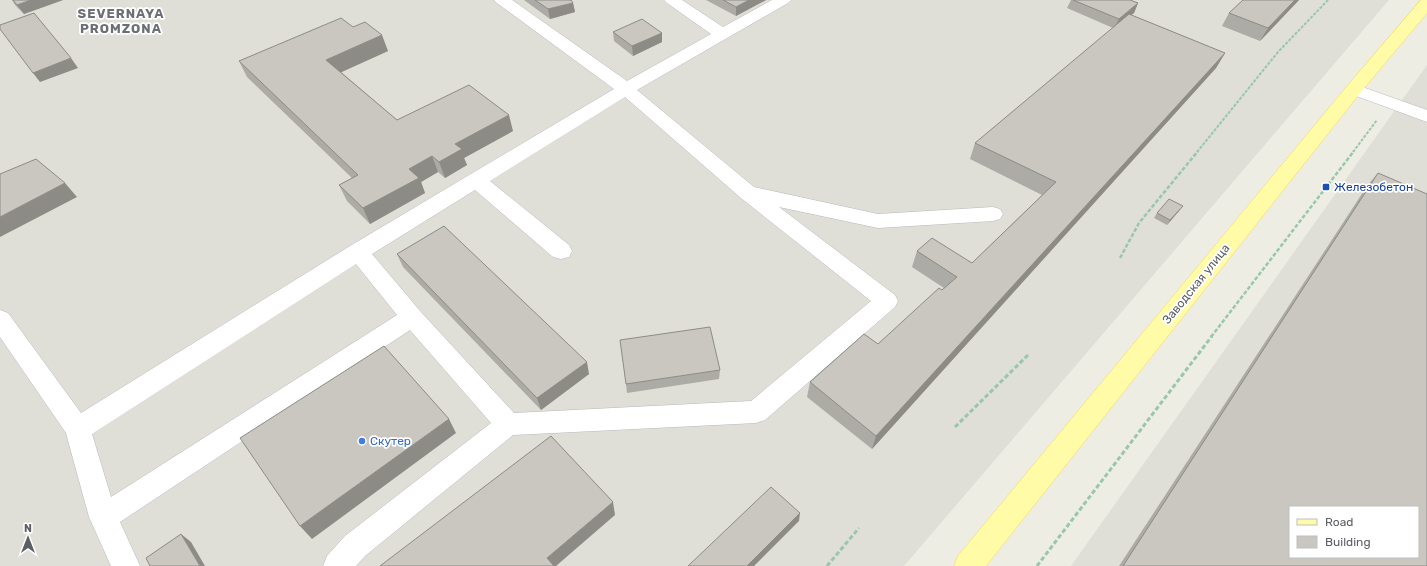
<svg xmlns="http://www.w3.org/2000/svg" width="1427" height="566" viewBox="0 0 1427 566" font-family="Rubik,sans-serif">
  <style>
    .industrial { fill: #dfded7; fill-rule: evenodd }
    .lines { fill: none; stroke-linecap: round; stroke-linejoin: round }
    .minor-casing { stroke: #b8babf; stroke-width: 1 }
    .major-casing { stroke: #f3d957; stroke-width: 1 }
    .path-far2 { stroke: #98c7ab; stroke-width: 2; stroke-dasharray: 3 1.5; stroke-linecap: butt }
    .path-far1 { stroke: #98c7ab; stroke-width: 2.5; stroke-dasharray: 4 2; stroke-linecap: butt }
    .path { stroke: #98c7ab; stroke-width: 3; stroke-dasharray: 4.5 2.5; stroke-linecap: butt }
    .minor { fill: #fff; fill-rule: evenodd }
    .major { fill: #fffba7; fill-rule: evenodd }
    .wall { fill: #adaba5 }
    .shaded-wall { fill: #8d8b86 }
    .building { fill: #c9c7c0; stroke: #8d8b86; fill-rule: evenodd }
    .transit-dot { fill: #1a4fb4; stroke: #fff; stroke-width: 1.5 }
    .shop-dot { fill: #3f7fe0; stroke: #fff; stroke-width: 1.5 }
    .labels { text-anchor: middle; dominant-baseline: central; stroke-width: 3.5; stroke-linejoin: round; paint-order: stroke }
    .transit-label { font-size: 12px; fill: #164399; stroke: #fff; text-anchor: start }
    .street-label { font-size: 12px; fill: #5b5e64; stroke: #fff }
    .shop-label { font-size: 12px; fill: #366cbe; stroke: #fff; text-anchor: start }
    .far-district-label { font-size: 13px; font-weight: bold; letter-spacing: 1px; fill: #6c7076; stroke: #fff }
  </style>
  <rect width="100%" height="100%" fill="#eeede3"/>
  <path class="industrial" d="M0,0h1389l-485,566h-904z
    M1427,65v501h-356zM1290,507h128v50h-128z"/>
  <g class="lines">
    <g class="minor-casing">
      <path id="minor" d="M494,0h18l115,81 84,-47 -44,-31 -3,-3h18l41,27 49,-27h19l-3,3 -151,87 117,97 124,27 115,-7 7,2 3,5 -3,5 -7,2 -115,7 -99,-21 116,88 3,6 -3,6 -130,113 -9,3 -243,12 -148,121 -9,10h-33l4,-10 18,-20 146,-113 -81,-93 -290,192 20,44h-29l-22,-49 -23,-84 -66,-96v-27l8,3 73,100 269,-167 264,-157 -117,-86zM625,97l116,101 130,103 -120,100 -237,12 -94,-102 -48,-57 103,-64 78,67 8,2 8,-2 3,-6 -3,-6 -79,-64zM356,264l41,51 -286,182 -19,-63z
        M1354,84l73,26v12l-79,-29 -3,-4 3,-4z"/>
    </g>
    <g class="major-casing">
      <path id="major" d="M1421,0h6v13l-67,80 -374,473h-32l4,-10 390,-471z"/>
    </g>
    <path class="path-far2" d="M1197,152l81,-100 50,-52
      M1353,152l24,-32"/>
    <path class="path-far1" d="M1120,258l19,-35 59,-72
      M1211,337l143,-186"/>
    <path class="path" d="M955,427l74,-73
      M827,566l32,-38
      M1037,566l175,-230"/>
    <use href="#minor" class="minor"/>
    <use href="#major" class="major"/>
  </g>
  <path class="wall" d="M12,0h51l-39,14 -9,-9z
    M524,0h47l2,3 2,9 -25,7z
    M706,0h60l-30,16z
    M1071,0h59l8,3 -4,10 -3,2 94,38 -9,15 -344,381 -65,-52 3,-15 68,-38 66,-56 -32,-21 5,-16 55,12 70,-68 -72,-36 5,-16 138,-115 -46,-20z
    M1243,0h56l-39,41 -38,-15 7,-13z
    M353,27l35,24 -47,21 56,48 116,11 -49,27 3,7 -22,13 -7,-6 -17,10 4,11 -55,31 -23,-23 -8,-16 13,-7 -105,-101 -8,-16z
    M613,32l49,1v9l-29,14 -19,-15z
    M1378,173l49,393h-308l248,-380z
    M1179,211l-12,14 -13,-7 3,-5z
    M397,254l192,120 -48,36 -138,-143z
    M720,370l-1,9 -92,14 -1,-9z"/>
  <path class="shaded-wall" d="M31,0h32l-39,14 -7,-9z
    M749,0h17l-30,16v-9z
    M1295,0h4l-39,41 8,-13z
    M573,3l2,9 -25,7 -2,-10z
    M1138,3l-4,10 -20,15 5,-9z
    M662,33v9l-29,14 -1,-10z
    M382,35l6,16 -55,25 -7,-16z
    M1225,53l-9,15 -344,381 4,-13z
    M71,58l7,10 -38,14 -7,-9z
    M509,115l4,16 -49,27 3,7 -22,13 -6,-16 16,-18z
    M432,156l6,16 -17,10 4,11 -55,31 -7,-16 46,-39z
    M65,183l12,14 -77,40v-20z
    M1183,206l-4,5 -12,14 3,-5z
    M587,362l2,12 -48,36 -4,-12z
    M449,419l7,14 -144,106 -12,-13z
    M613,502l2,13 -59,51h-5l-4,-8z
    M800,513l-1,8 -45,45h-7z
    M181,534l10,8 14,24h-5z"/>
  <path class="building" d="M13,0h18l-14,5z
    M535,0h36l2,3 -25,6z
    M723,0h26l-13,7z
    M1073,0h57l8,3 -19,16z
    M1243,0h52l-27,28 -39,-15z
    M34,13l37,45 -38,15 -33,-44v-4z
    M1129,14l96,39 -349,383 -66,-54 54,-48 14,10 61,-56 3,2 15,-13 -40,-26 15,-13 40,25 84,-81 -81,-39z
    M341,18l12,9 12,-5 17,13 -56,25 71,60 72,-35 40,30 -54,29 7,5 -23,13 -7,-6 -23,13 10,9 -56,30 -24,-23 19,-10 -119,-114z
    M642,19l20,14 -30,13 -19,-14z
    M36,159l29,24 -65,34v-43z
    M1378,173l49,21v372h-304zM1290,507h128v50h-128z
    M1169,199l14,7 -13,14 -13,-7z
    M444,226l143,136 -50,36 -140,-144z
    M710,327l10,43 -94,14 -6,-44z
    M384,346l65,73 -149,107 -60,-88z
    M551,436l62,66 -66,56 7,8h-174z
    M771,487l29,26 -53,53h-59z
    M181,534l19,32h-50l-4,-8z"/>
  <rect class="transit-dot" x="1322" y="183" width="8" height="8" rx="2"/>
  <circle class="shop-dot" cx="362" cy="441" r="4"/>
  <g class="labels">
    <g class="transit-label">
      <text x="1334" y="187">Железобетон</text>
    </g>
    <g class="street-label">
      <text transform="translate(1196 284) rotate(-51)">Заводская улица</text>
    </g>
    <g class="shop-label">
      <text x="370" y="441">Скутер</text>
    </g>
    <g class="far-district-label">
      <text x="121" y="13">SEVERNAYA<tspan x="121" dy="15">PROMZONA</tspan></text>
    </g>
  </g>
  <rect x="1289" y="506" width="130" height="52" fill="#ffffff" stroke="#bdbfc1"/>
  <rect x="1297" y="519" width="20" height="6" fill="#fffba7" stroke="#bdbfc1"/>
  <text x="1325" y="526" font-size="12" fill="#5b5e64">Road</text>
  <rect x="1297" y="536" width="20" height="12" fill="#c9c7c0" stroke="#bdbfc1"/>
  <text x="1325" y="546" font-size="12" fill="#5b5e64">Building</text>
  <g transform="translate(28 538)" stroke="#ffffff" stroke-width="3" paint-order="stroke">
  <path d="M0-3L7 15L0 10L-7 15Z" fill="#5b5e64"/>
  <text y="-6" font-size="11" font-weight="bold" text-anchor="middle" fill="#5b5e64">N</text>
  </g>
</svg>
